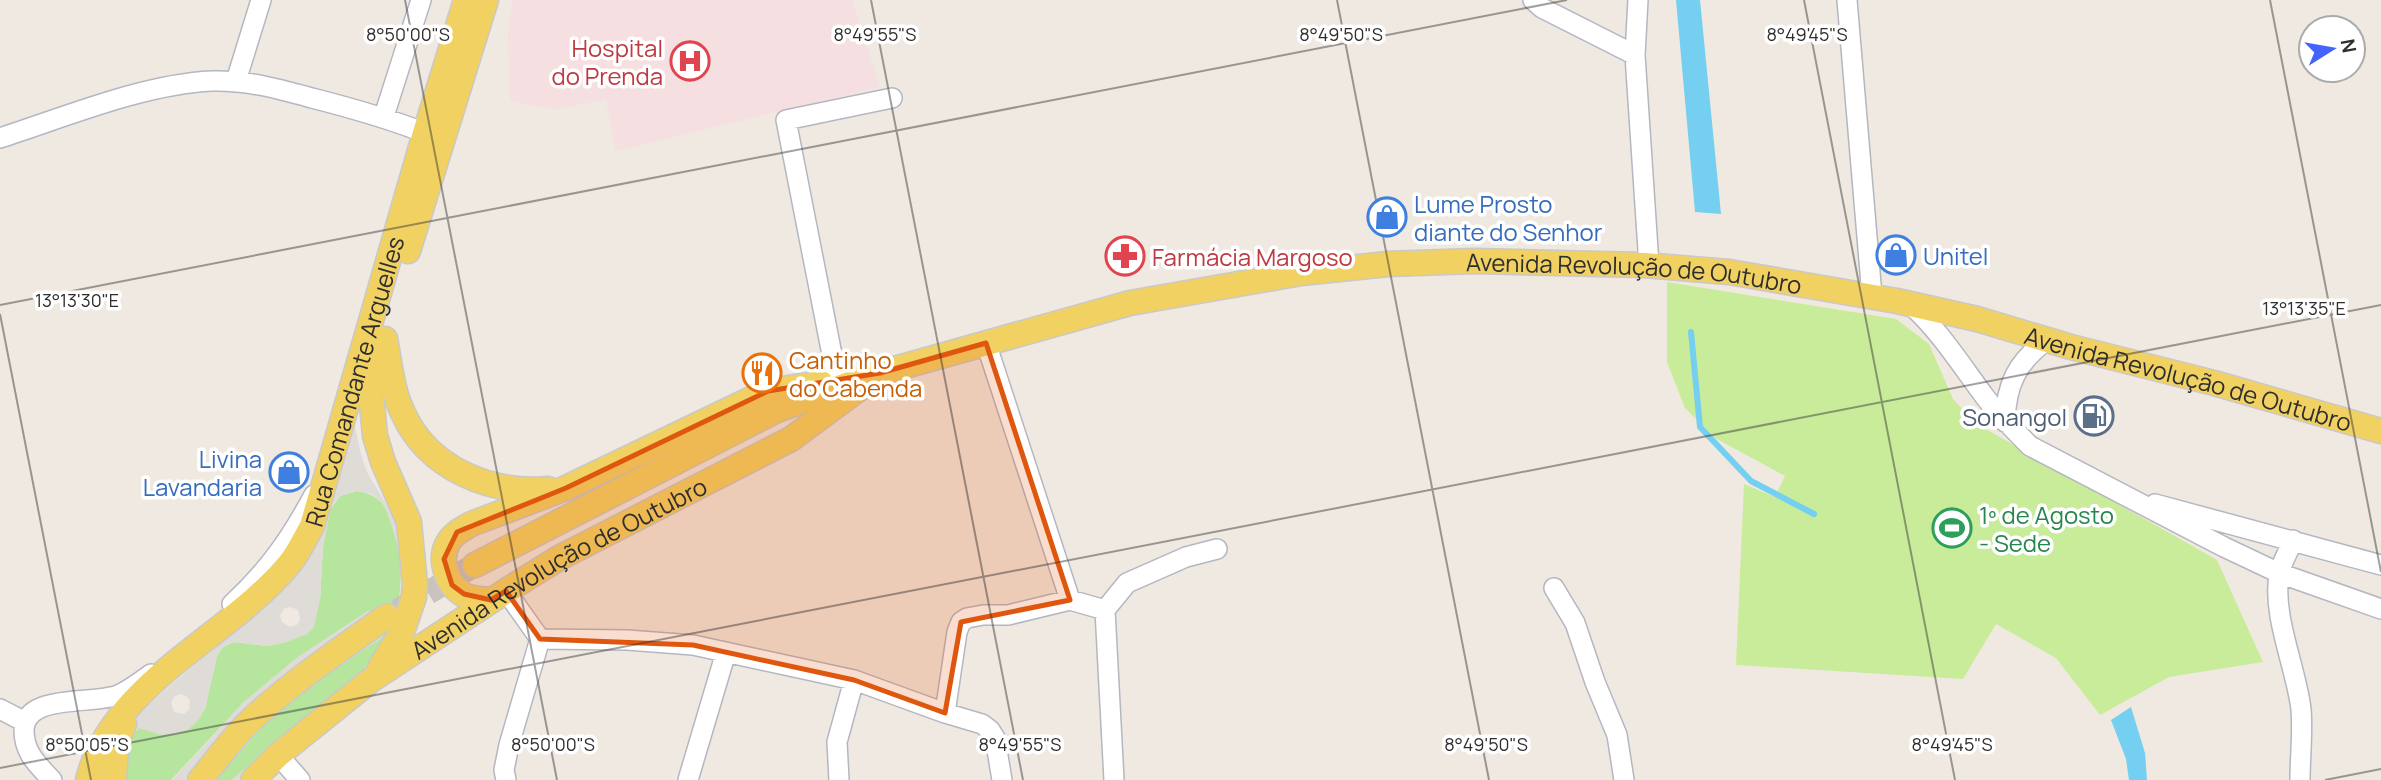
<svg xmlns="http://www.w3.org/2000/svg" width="2381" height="780" viewBox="0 0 2381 780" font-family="Manrope,sans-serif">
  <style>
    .medical { fill: #f5dfe0 }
    .green { fill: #b6e59e }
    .pitch { fill: #c9ec9a }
    .plaza { fill: #dfdcd8; fill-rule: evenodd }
    .water { fill: #75cff0 }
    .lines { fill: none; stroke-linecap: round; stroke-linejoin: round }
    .stream { stroke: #75cff0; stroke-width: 6 }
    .major-tunnel { stroke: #c8c4bd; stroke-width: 24; stroke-dasharray: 24 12; stroke-linecap: butt }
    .minor-casing { stroke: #b4b7c1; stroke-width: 22 }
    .major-casing { stroke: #c9c9c9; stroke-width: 27 }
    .minor { stroke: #fff; stroke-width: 19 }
    .major { stroke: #f2d163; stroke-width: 24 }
    .marked { fill: #df570e; fill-opacity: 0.2; stroke: #df570e; stroke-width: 5; stroke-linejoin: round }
    .ticks { fill: none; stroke: #2e2e2e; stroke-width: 2; stroke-opacity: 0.45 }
    .labels { text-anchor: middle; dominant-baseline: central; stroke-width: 7; stroke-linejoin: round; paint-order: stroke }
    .health-label { font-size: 24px; fill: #be3a42; stroke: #fff; text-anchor: end }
    .shop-label { font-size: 24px; fill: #366cbe; stroke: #fff; text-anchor: start }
    .street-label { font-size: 24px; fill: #2e2e2e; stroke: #fff }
    .food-label { font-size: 24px; fill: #c56008; stroke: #fff; text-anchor: start }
    .service-label { font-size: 24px; fill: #4e5e75; stroke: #fff; text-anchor: end }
    .leisure-label { font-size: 24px; fill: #27864d; stroke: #fff; text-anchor: start }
    .ticks-label { font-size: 18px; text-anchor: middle; fill: #2e2e2e; stroke: #fff; stroke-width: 7; stroke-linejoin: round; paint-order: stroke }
  </style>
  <rect width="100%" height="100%" fill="#efe9e1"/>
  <path class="medical" d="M513,0h339l28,87 -264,64 -10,-51 -51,9 -45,-8 -2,-65z"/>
  <path class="green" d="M357,491c28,5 31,19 38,44 16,56 -2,112 -46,150 -14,11 -29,21 -43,32 -25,20 -50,42 -74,63h-18l53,-58 51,-41 51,-70 -71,46 -54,45 -73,78h-50c0,-19 4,-39 18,-52l8,1 58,-20 12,-53 6,-9 11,-5 33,4 20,-4 33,-42 3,-53 7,-37 10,-14z"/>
  <path class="pitch" d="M1667,282l229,37 33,25 24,55 22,24 242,137 46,102 -94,15 -69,38 -44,-57 -60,-34 -33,55 -227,-14 8,-181 31,13 10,-21 -70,-38 -30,-30 -18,-46z"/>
  <path class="plaza" d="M351,409l10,45 6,18 28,47 8,19 4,19 -1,38 -3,17 -14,34 -41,44 -75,59 -35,31h-6l74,-62 45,-35 22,-25 18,-25 11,-51 -2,-30 -15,-46 -13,-12 -15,-3 -17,5 -10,14 -7,37 -3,53 -6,27 -7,7 -20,8 -20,4 -33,-4 -11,5 -6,9 -12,53 -6,10 -11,11 -13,4 -14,1 -22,-7 -7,7 -11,27v18h-6l3,-24 8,-23 18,-25 138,-118 27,-36 17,-45 10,-46zM290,607l8,3 2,9 -3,6 -7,2 -8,-5 -2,-7 4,-6zM180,694l6,2 4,5 -1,9 -5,4 -10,-2 -3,-9 3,-6z
    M369,610l14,27 -65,44 -51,41 -53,58h-42l72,-78 54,-45z"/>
  <path class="water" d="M1676,0h24l21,214 -26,-2z
    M2131,707l14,46 2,27h-18l-3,-21 -15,-39z"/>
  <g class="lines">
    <path class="stream" d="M1691,332l9,95 51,54 63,33"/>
    <path class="major-tunnel" d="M397,611l78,-46"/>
    <g class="minor-casing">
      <path id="minor" d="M1533,0l9,8 93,47
        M1638,0l-3,55 14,210
        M1847,0l25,296
        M236,81l25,-81
        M384,116l37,-116
        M0,138c65,-21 144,-54 212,-57 35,-1 67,8 100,17 39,10 76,20 113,35
        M1910,304c30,27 51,61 75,93 14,18 29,33 45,49l194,101 55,26 102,36
        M986,343l84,257
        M837,380l-51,-260 106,-22
        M2005,422c1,-38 12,-60 43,-83
        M2155,504l226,61
        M2293,540c-4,11 -12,23 -14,35 -7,41 17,92 22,134 2,23 -1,48 -1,71
        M1554,588l21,35 20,59 22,53 7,45
        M506,591l34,48 87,1 66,5 161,35 91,33 37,11 8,6 5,8 7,42
        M232,604c36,-33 59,-66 82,-109
        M0,709l25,13
        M945,713l12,-81 4,-10 6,-4 16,-3h25l62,-15 35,10
        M278,755l22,25
        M52,780c-15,-16 -28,-27 -28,-50 1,-37 69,-25 94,-35 12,-5 23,-14 33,-21
        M506,780l-2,-10 5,-25 31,-106
        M688,780l38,-128
        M839,780l-2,-38 17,-62
        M1114,780l-9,-170 22,-27 59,-26 31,-8"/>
    </g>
    <g class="major-casing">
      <g id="major">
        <path d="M408,251l78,-251"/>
        <path d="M385,339c5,25 7,52 18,74 25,56 88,81 145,76"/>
        <path id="s1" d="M475,565l302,-155 103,-37 250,-70 171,-30 87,-9 86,-3 170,4 85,7 168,29 80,18 94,28 143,36 167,48"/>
        <path d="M491,600c-9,-1 -19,-1 -27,-5 -18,-10 -26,-37 -15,-54 5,-8 14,-12 22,-17l95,-36 202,-97 53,-8"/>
        <path d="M380,668l22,-36 12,-35 1,-13 -6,-62 -26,-60 -8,-26 -4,-42 10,-51"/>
        <path id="s2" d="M88,780c24,-98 142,-143 202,-217 9,-11 15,-25 22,-37l113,-393 41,-133"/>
        <path d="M114,780l2,-35 8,-21"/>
        <path d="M200,780c16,-19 31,-41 49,-58 42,-40 91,-72 138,-106"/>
        <path id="s3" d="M253,780l25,-25 93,-75 135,-89 53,-33 232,-119 69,-51"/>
      </g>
    </g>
    <use href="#minor" class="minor"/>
    <use href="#major" class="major"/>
  </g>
  <path class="marked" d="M986,343l84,257 -109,22 -16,91 -91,-33 -161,-35 -153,-6 -34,-48 -15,9 -27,-6 -12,-9 -8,-26 13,-27 109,-44 202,-97 112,-18z"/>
  <path class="ticks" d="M405,0l152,780M871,0l152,780M1337,0l152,780M1804,0l151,780M2270,0l111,572M0,305l1567,-305M0,314l91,466M0,768l2381,-463M2325,780l56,-11"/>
  <defs>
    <g id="hospital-ring" transform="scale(2.0125)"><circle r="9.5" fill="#fff" stroke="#e0444e" stroke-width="1.5"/><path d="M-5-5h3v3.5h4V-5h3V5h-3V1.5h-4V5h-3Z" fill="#e0444e"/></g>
    <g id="shop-ring" transform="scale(2.0125)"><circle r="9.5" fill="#fff" stroke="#3f7fe0" stroke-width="1.5"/><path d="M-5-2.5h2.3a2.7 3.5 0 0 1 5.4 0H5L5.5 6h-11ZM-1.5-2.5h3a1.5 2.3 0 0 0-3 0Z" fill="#3f7fe0"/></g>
    <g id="pharmacy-ring" transform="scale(2.0125)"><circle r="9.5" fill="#fff" stroke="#e0444e" stroke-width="1.5"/><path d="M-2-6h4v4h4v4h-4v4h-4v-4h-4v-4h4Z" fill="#e0444e"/></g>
    <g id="restaurant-ring" transform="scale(2.0125)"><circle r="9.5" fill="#fff" stroke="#e8710a" stroke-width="1.5"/><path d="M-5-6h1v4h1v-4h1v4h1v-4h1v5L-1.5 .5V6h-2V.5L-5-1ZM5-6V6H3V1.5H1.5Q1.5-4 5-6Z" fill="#e8710a"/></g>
    <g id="fuel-ring" transform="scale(2.0125)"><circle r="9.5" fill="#fff" stroke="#5c6f8a" stroke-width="1.5"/><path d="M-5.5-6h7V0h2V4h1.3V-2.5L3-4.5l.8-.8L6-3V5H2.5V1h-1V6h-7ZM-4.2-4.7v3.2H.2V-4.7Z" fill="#5c6f8a"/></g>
    <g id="stadium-ring" transform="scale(2.0125)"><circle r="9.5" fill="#fff" stroke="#2e9e5b" stroke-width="1.5"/><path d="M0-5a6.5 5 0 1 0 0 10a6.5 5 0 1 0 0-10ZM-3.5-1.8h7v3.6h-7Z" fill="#2e9e5b"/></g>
  </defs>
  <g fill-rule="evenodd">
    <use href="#hospital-ring" x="690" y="61"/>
    <use href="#shop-ring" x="1387" y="217"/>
    <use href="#shop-ring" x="1896" y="255"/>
    <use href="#pharmacy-ring" x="1125" y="256"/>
    <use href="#restaurant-ring" x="762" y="373"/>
    <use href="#fuel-ring" x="2094" y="416"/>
    <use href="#shop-ring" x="289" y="472"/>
    <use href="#stadium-ring" x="1952" y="528"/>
  </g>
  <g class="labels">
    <g class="health-label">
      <text x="663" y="47">Hospital<tspan x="663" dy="28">do Prenda</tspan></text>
      <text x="1152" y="256" text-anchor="start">Farmácia Margoso</text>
    </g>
    <g class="shop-label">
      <text x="1414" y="203">Lume Prosto<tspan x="1414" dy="28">diante do Senhor</tspan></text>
      <text x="1923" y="255">Unitel</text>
      <text x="262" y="458" text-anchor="end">Livina<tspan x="262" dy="28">Lavandaria</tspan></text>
    </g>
    <g class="street-label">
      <text stroke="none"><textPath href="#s1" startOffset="1216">Avenida Revolução de Outubro</textPath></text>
      <text stroke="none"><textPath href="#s1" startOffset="1783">Avenida Revolução de Outubro</textPath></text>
      <text stroke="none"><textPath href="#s2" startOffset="495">Rua Comandante Arguelles</textPath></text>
      <text stroke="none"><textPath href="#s3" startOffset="374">Avenida Revolução de Outubro</textPath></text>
    </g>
    <g class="food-label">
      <text x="789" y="359">Cantinho<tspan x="789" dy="28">do Cabenda</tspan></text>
    </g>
    <g class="service-label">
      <text x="2067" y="416">Sonangol</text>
    </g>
    <g class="leisure-label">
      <text x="1979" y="514">1º de Agosto<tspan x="1979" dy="28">- Sede</tspan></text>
    </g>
  </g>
  <g class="ticks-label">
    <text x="408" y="41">8°50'00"S</text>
    <text x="875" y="41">8°49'55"S</text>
    <text x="1341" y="41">8°49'50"S</text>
    <text x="1807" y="41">8°49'45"S</text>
    <text x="77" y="307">13°13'30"E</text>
    <text x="2304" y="315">13°13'35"E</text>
    <text x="87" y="751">8°50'05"S</text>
    <text x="553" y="751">8°50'00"S</text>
    <text x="1020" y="751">8°49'55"S</text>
    <text x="1486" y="751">8°49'50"S</text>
    <text x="1952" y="751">8°49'45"S</text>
  </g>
  <g transform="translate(2332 49) rotate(79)"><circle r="33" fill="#ffffff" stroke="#ababab" stroke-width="2"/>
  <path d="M0-5L12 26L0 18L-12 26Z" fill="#4264fb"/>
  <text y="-10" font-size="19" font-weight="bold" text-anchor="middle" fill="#2e2e2e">N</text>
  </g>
</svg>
